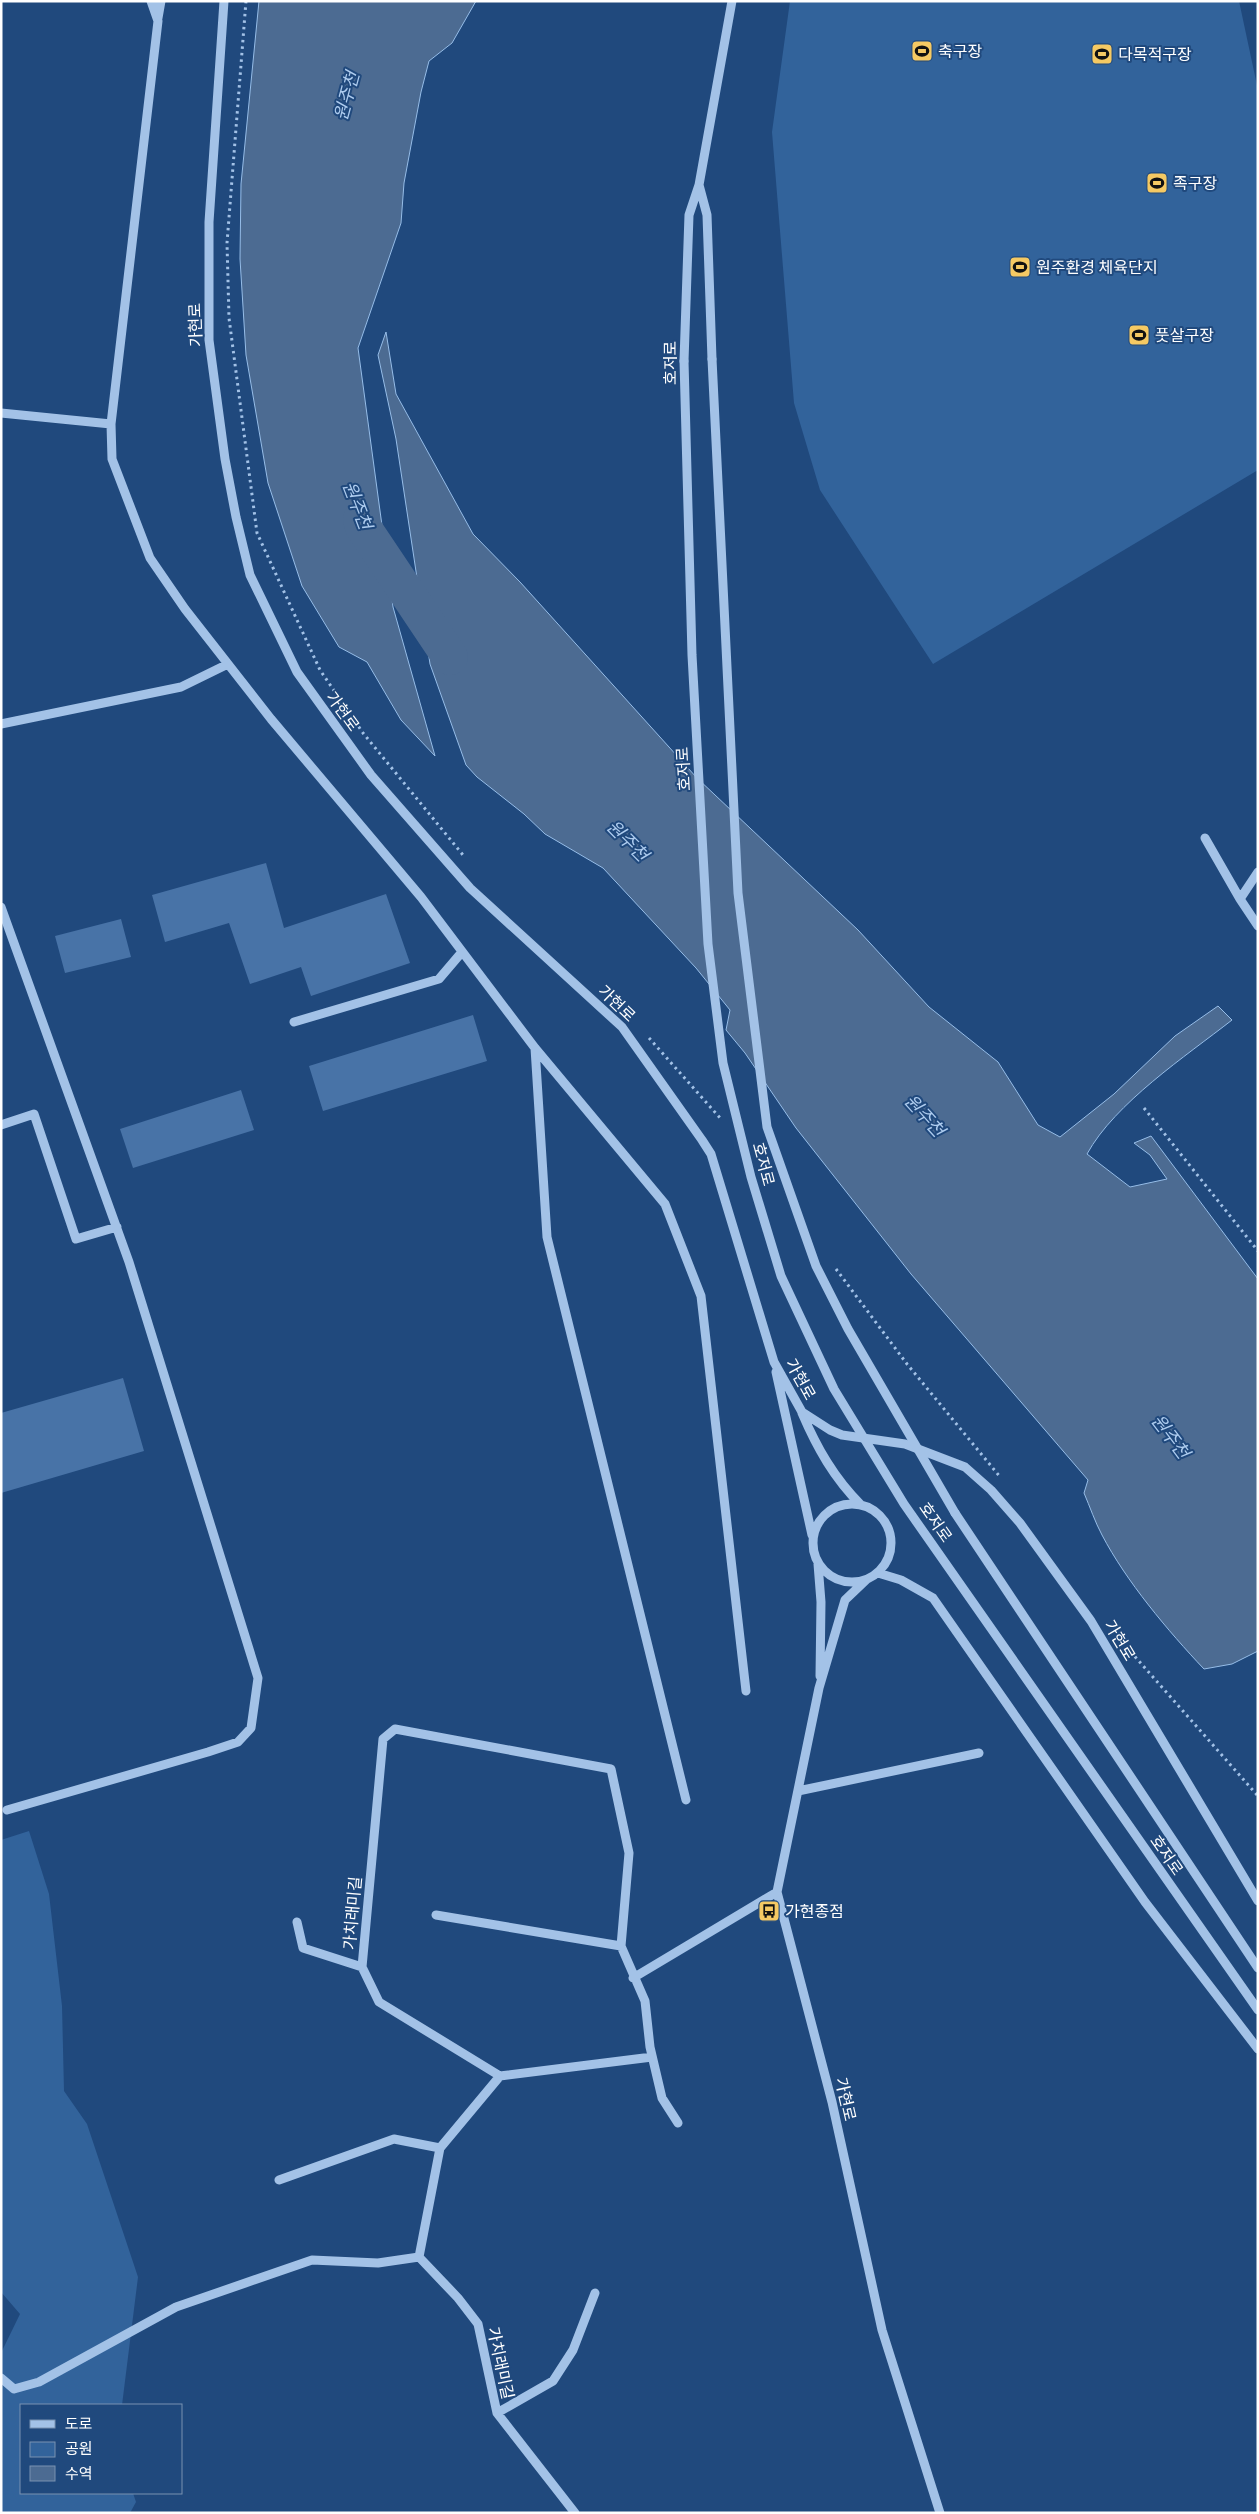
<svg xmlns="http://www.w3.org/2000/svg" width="1259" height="2514" viewBox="0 0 1259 2514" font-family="Ubuntu,'Noto Sans KR',sans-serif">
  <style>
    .green { fill: #32639b }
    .water { fill: #4c6b92; stroke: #96bde8 }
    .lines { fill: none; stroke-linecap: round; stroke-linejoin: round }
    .river { stroke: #4c6b92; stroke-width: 36 }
    .building { fill: #4873a7 }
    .path { stroke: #a3c2e7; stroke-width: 3; stroke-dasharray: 2.5 4; stroke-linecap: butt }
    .minor { stroke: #a3c2e7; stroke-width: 9 }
    .minor-bridge { stroke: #a3c2e7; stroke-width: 9 }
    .labels { text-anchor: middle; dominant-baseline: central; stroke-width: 4; stroke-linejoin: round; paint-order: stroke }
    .poi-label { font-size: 16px; fill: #fff; stroke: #20497d; text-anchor: start }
    .street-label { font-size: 16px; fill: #fff; stroke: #20497d }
    .water-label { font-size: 18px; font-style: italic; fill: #aeccef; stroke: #20497d }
  </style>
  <rect width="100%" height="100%" fill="#20497d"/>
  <path class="green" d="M790,1h449l19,89v380l-325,194 -113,-174 -26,-87 -22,-271z
    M29,1831l20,63 13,112 2,85 23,33 51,153 -16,128h-101v88h112l3,9 -6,11h-129v-160l19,-39 -19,-22v-452z"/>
  <path class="water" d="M259,1h217l-24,42 -23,18 -8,31 -17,91 -3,40 -43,125 35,259 42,149 -34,-36 -34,-58 -28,-15 -37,-61 -34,-103 -22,-128 -6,-96 1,-75z
    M386,332l10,62 77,140 47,48 177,196 161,152 71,77 69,55 40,63 22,12 54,-43 61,-58 43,-30 14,14c-46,36 -117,83 -145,134l43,33 37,-8 -17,-24 -16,-12 17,-7 107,143v372l-26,13 -28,5c-36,-38 -78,-88 -102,-134 -7,-13 -12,-28 -18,-42l4,-13 -177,-206 -115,-146 -51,-75 -19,-23 4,-20 -34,-42 -93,-100 -58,-34 -21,-20 -47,-37 -11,-12 -36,-101 -34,-225 -18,-84z"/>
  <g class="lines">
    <path class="river" d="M361,519l2,8 87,130"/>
  </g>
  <path class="building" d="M266,863l18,65 102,-34 24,69 -99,33 -10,-29 -51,17 -21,-61 -64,19 -13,-47z
    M121,919l10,38 -66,16 -10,-37z
    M473,1015l14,46 -164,50 -14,-45z
    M241,1090l13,40 -121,38 -13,-39z
    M123,1378l21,73 -143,42v-80z"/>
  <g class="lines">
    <path class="path" d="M246,1l-19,242 2,75 28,215 63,137 43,63 100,122
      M649,1038l72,81
      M1144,1108l114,143
      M836,1269l71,95 94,114
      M1122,1642l136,154"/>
    <path class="minor" d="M151,1l7,20 -47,403 1,35 38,99 35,51 86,110 150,178 114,151 130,156 36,92 45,395
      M224,1l-15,221v118l16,119 11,58 14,58 47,97 74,103 99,113 152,139 80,113 9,14 63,208 28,50 28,18 12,5 63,9 60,23 26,23 29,33 71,98 167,280
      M158,18l3,-17
      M699,185l8,30 5,144
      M684,361l5,-146 10,-30 33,-184
      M1,413l110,11
      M1,724l180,-37 47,-23
      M1205,838l35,61
      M1258,872l-18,27 18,27
      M1,907l128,355 129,416 -7,50 -13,14 -30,10 -201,58
      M294,1022l145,-43 23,-27
      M535,1048l12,189 139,563
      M1,1125l33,-11 42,125 41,-12
      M776,1372l36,163
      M802,1413c15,35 32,65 59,92
      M813 1543a39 39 0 1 1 78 0a39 39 0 1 1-78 0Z
      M955,1513l303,455
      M818,1564l3,38 -1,74
      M878,1573l23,7 32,18 212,304 113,147
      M866,1580l-21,20 -26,88 -42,204 55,210 50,228 58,183
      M798,1791l181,-38
      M436,1915l185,31
      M297,1922l6,26 59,19
      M633,1978l144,-86
      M500,2076l-121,-74 -17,-35 21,-228 12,-10 216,40 18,84 -8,93 24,55 5,46 12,51 16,25
      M500,2076l-60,72 -21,109 39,41 20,26 19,89 78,100
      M500,2076l152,-19
      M279,2180l115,-41 46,9
      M1,2378l13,11 25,-7 137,-75 136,-47 66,3 41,-6
      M497,2413l56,-32 20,-31 22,-57"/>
    <path class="minor-bridge" d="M712,359l26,534 29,234 49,139 32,63 107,184
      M684,361l8,294 16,289 15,119 28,114 30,99 53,113 70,115 354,506"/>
  </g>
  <defs>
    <g id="stadium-square" transform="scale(1.125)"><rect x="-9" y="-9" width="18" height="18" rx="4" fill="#f5c963" stroke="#20497d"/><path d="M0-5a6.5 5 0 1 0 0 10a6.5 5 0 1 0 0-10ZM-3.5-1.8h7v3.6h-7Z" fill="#111"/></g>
    <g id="bus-square" transform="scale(1.125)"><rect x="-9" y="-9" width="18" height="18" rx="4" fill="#f5c963" stroke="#20497d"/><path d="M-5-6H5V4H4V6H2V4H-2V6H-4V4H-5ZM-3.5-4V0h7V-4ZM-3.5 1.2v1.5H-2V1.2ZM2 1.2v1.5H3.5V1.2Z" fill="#111"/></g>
  </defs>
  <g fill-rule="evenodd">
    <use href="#stadium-square" x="922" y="51"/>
    <use href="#stadium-square" x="1102" y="54"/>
    <use href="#stadium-square" x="1157" y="183"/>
    <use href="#stadium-square" x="1020" y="267"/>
    <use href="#stadium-square" x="1139" y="335"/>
    <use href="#bus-square" x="769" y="1911"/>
  </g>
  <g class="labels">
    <g class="poi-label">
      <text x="938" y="51">축구장</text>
      <text x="1118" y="54">다목적구장</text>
      <text x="1173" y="183">족구장</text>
      <text x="1036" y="267">원주환경 체육단지</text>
      <text x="1155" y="335">풋살구장</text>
      <text x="785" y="1911">가현종점</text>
    </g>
    <g class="street-label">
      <text transform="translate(195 325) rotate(-92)">가현로</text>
      <text transform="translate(670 363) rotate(-90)">호저로</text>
      <text transform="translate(343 711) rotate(54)">가현로</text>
      <text transform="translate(683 769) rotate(-93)">호저로</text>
      <text transform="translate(617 1003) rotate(44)">가현로</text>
      <text transform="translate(764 1164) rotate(75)">호저로</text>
      <text transform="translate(801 1379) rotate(61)">가현로</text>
      <text transform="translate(936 1522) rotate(55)">호저로</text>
      <text transform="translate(1120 1640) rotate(59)">가현로</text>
      <text transform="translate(1167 1855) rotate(55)">호저로</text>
      <text transform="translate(352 1913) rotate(-85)">가치래미길</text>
      <text transform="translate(846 2099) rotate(77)">가현로</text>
      <text transform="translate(501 2363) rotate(78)">가치래미길</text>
    </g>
    <g class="water-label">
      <text transform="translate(346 96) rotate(-75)">원주천</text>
      <text transform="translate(358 505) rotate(69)">원주천</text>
      <text transform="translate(628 840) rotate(45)">원주천</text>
      <text transform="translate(925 1115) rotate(48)">원주천</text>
      <text transform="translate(1171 1436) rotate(53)">원주천</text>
    </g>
  </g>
  <rect width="1259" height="2514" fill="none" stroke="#ffffff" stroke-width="5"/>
  <rect x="20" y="2404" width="162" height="90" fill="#20497d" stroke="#7992b1"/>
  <rect x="30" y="2420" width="25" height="8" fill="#a3c2e7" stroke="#7992b1"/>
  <text x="65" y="2429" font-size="15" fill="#ffffff">도로</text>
  <rect x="30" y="2442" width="25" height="15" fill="#32639b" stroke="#7992b1"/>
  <text x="65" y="2454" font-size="15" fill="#ffffff">공원</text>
  <rect x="30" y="2466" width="25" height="15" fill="#4c6b92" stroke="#7992b1"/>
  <text x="65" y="2479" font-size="15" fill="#ffffff">수역</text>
</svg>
